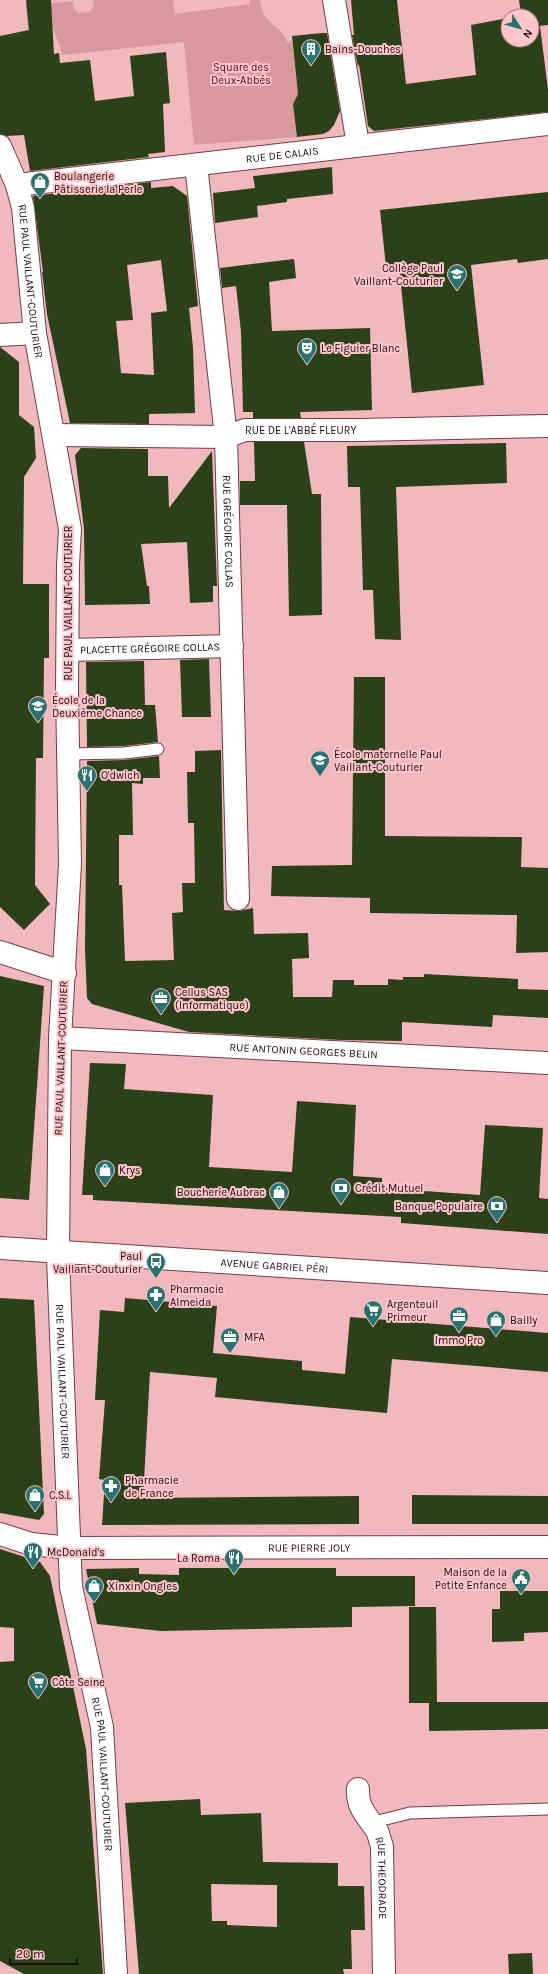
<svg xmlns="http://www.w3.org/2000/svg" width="548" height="1974" viewBox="0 0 548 1974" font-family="Karla,sans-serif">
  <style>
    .green { fill: #d9979e }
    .building { fill: #2c4019; fill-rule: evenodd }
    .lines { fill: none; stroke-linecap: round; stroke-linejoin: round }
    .lane-casing { stroke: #6f3f46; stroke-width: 13 }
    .street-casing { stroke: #6f3f46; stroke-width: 24 }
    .secondary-casing { stroke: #6f3f46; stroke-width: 24 }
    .lane { stroke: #fff; stroke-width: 11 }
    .street { stroke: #fff; stroke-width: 22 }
    .secondary { stroke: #fff; stroke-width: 22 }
    .labels { text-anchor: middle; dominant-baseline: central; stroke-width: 4; stroke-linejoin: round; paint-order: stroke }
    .poi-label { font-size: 11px; fill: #1e0b0e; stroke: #fec5cb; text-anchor: start }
    .park-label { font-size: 11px; fill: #59061f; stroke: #fec5cb }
    .street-label { font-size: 11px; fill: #1e0b0e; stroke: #fec5cb }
  </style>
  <rect width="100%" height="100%" fill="#f1b8be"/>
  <path class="green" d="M93,0h80l2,14 75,-10v-4h10c2,26 25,26 27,43l5,-1 6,52 -5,10 4,33 -103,8 -10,-103 -121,13 -11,-30 -24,5 -2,-24 47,-5 1,8 5,4 10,-1 5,-6z"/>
  <path class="building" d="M26,0h25l3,54 5,-1 1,10 30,-3 5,41 39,-5 -4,-40 36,-4 4,51 -7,1 2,48 -17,2 1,3 -119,14 -6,-36 -17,1 -7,-2v-98l29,-6z
    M351,0h46l9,84 70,-9 -5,-50 37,-7v22h24v-24h-15l4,-1 -2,-15h29v25l-8,1 8,64v22l-174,19 -6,-5 -9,-62 -1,3 -6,-32h2z
    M322,33h5l13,78 -6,14 -5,6 -6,3 -26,3 -4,-33 5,-10 -6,-58z
    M332,167l1,27 -46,5v3l-30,4 1,11 -43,6 -2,-30 42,-5 -2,-12z
    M151,182v6l22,-2 14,10 11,110 -9,2 4,40 2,65 -46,1v10l-79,-1 -23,-109 -5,-42h1l-10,-76zM161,260l6,51 -16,2 3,62 -33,-2 -5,-52 17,-1 -6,-55z
    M548,192v67l-30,4 -1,-4 -46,6 13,120 -72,8 -13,-127 -13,1 -6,-57z
    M294,259l2,19 -27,4 3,49 98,-3 2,82 -72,2 1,6h-48v-6h-10l-2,-80 -5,-46 -14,2 -2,-20z
    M0,347l19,15v53l15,12 2,31 -12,19 -1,107h26v74h-5l-1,100h-7l-1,127 15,19 -26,26 -24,-23z
    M254,442h50l8,52h9l1,121 -33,1 -2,-111h-47v-24h15z
    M506,443l1,40 -111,4 5,153 -26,-1 -2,-49h-10l-3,-103h-12l-1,-41z
    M81,448l67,1v27h20l1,32 43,-57 5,135h-4v16l-23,1 -3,-61 -46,2 6,42h2l1,18 -65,1 -1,-76 -9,-74z
    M209,659l2,58h-29l-2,-57z
    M144,661l1,44h10l3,37 -34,4 -37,1 -1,-85z
    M354,677h31v159l137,1 -1,30 27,1v84l-32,1 1,-38 -147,-2v-15l-99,-2 1,-30 80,-1z
    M221,750l3,160 15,1 14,-3 1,26 54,-1 1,25 -17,1 1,38h39l1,-17h21v5h34v-6l15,1v-3h21v-3l94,5v10l30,1v28l-55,-3 -1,12 -90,-5v19l-61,-1 -152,-8 -97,-28 -5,-6 -2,-48 2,-189 37,-1 35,-4 1,22h-17v6l-11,-1 1,52h-14v50h3l3,76 49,-1 -2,-47 11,-1 -1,-29h13l-1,-60h-6l-1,-51h8v-21z
    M0,976l44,10 -15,214 -29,-2z
    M90,1063l36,1 -2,25 89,6 -4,72 83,5 5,-71 59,4 -3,71 29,2v10l98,7 5,-70 58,3 -4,70 9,1v35l-147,-11v-6l-308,-17v-5h-11z
    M0,1298l34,2 10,214 -5,6 -39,-7z
    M125,1298l92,8 -4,47 89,8v9l43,4 5,-57 198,16v39l-156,-13 -5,54 -172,-16 2,-19 -67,-6 -7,126 216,-2v28l-257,1 3,-45 -6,-1 6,-79h-10l5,-90 24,2z
    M412,1495l136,1v28h-136z
    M0,1549l40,13 10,14 36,173 17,225h-79l-24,-13v-299l14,-1v-33l-14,-1z
    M139,1568v6l40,1v-7h157v8h79v30l-63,1v20l-191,4 -64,-7 -11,-55z
    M500,1591h48v41l-24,1v8l-32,1v-33h8z
    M409,1607h27l1,95h111v27l-119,2v-28h-20z
    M200,1799l1,16 60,-2 2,49 75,1v23h26l1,44h-14l1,39h-9l1,5h-205l-14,-171zM211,1884l66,1v42l-50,-2v-4h-15z
    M532,1953l1,21h-24l-1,-20z"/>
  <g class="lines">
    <g class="lane-casing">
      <path id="lane" d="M68,754l56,-1 34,-4
        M370,1823l40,-10 138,-4"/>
    </g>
    <g class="street-casing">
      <g id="street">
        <path d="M334,0l24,145"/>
        <path id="s1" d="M0,146l17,39 6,23 12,125 35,196 -2,36 -1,125 3,174 -10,174 -2,220 13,329 31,140 14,247"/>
        <path id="s2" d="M196,165l30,272 12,462"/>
        <path id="s3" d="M17,185l531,-61"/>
        <path d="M0,335l35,-2"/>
        <path id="s4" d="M55,435l171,2 19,-7h115l188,-4"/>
        <path id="s5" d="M68,650l164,-4"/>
        <path d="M0,952l65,21"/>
        <path id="s6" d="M60,1038l488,25"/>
        <path id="s7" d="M0,1534l31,10 39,4 478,-1"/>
        <path id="s8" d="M358,1789c-1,20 9,26 19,42 2,4 3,10 5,15l2,128"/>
      </g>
    </g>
    <g class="secondary-casing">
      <g id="secondary">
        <path id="s9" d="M0,1248l548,35"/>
      </g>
    </g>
    <use href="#lane" class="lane"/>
    <use href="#street" class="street"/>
    <use href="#secondary" class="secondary"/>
  </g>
  <defs>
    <g id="building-pin" transform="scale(1)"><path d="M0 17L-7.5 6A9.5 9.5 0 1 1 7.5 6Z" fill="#28726f" stroke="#fec5cb"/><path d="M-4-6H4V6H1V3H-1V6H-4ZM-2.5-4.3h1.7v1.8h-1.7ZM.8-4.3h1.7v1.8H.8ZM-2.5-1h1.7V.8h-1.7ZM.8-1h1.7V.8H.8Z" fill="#fff"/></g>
    <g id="shop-pin" transform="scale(1)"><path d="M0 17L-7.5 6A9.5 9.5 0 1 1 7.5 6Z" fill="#28726f" stroke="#fec5cb"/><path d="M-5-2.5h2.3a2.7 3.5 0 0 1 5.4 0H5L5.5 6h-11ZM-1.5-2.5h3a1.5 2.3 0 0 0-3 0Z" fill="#fff"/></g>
    <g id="school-pin" transform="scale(1)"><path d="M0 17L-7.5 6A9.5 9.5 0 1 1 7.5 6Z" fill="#28726f" stroke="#fec5cb"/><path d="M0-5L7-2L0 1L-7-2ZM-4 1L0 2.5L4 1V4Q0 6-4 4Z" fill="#fff"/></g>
    <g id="theatre-pin" transform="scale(1)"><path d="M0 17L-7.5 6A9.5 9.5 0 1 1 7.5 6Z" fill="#28726f" stroke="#fec5cb"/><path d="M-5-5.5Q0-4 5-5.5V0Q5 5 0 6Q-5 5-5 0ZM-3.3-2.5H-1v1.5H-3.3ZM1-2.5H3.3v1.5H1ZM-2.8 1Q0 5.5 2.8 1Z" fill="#fff"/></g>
    <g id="restaurant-pin" transform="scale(1)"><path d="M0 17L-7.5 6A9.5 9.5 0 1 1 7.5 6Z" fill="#28726f" stroke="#fec5cb"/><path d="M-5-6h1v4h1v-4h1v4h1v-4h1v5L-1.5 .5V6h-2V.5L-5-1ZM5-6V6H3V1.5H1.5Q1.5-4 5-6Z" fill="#fff"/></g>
    <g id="office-pin" transform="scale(1)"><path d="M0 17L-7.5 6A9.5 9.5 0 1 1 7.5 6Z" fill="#28726f" stroke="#fec5cb"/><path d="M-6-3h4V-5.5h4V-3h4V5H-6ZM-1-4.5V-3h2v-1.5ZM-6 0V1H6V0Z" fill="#fff"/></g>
    <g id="bank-pin" transform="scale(1)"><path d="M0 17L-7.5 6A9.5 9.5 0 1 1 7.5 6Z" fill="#28726f" stroke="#fec5cb"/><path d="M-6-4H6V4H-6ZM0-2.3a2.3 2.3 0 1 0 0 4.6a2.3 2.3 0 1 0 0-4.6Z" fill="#fff"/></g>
    <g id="bus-pin" transform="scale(1)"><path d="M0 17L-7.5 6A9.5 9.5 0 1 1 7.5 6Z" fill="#28726f" stroke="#fec5cb"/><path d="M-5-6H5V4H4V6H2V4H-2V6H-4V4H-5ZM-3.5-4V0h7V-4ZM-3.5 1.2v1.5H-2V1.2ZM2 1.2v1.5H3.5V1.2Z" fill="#fff"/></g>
    <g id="pharmacy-pin" transform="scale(1)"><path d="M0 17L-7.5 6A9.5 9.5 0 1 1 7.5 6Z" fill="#28726f" stroke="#fec5cb"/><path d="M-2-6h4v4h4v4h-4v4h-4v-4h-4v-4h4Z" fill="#fff"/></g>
    <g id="supermarket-pin" transform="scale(1)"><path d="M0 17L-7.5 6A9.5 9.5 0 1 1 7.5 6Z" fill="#28726f" stroke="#fec5cb"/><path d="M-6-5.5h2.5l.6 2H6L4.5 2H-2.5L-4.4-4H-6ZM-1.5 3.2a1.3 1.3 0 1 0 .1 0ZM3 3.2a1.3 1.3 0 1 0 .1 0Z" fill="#fff"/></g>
    <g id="civic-pin" transform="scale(1)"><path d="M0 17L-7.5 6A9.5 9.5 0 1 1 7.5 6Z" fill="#28726f" stroke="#fec5cb"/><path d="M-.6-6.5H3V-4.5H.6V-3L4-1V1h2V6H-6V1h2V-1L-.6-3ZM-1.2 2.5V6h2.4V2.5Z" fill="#fff"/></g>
  </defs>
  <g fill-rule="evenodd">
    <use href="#building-pin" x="311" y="49"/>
    <use href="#shop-pin" x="40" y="182"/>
    <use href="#school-pin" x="457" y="274"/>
    <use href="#theatre-pin" x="307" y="348"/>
    <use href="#school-pin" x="38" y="706"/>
    <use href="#school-pin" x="320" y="760"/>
    <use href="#restaurant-pin" x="87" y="775"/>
    <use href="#office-pin" x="161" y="998"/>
    <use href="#shop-pin" x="105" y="1170"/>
    <use href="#bank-pin" x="341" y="1188"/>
    <use href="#shop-pin" x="279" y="1192"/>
    <use href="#bank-pin" x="497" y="1206"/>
    <use href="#bus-pin" x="156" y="1262"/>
    <use href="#pharmacy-pin" x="156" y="1295"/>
    <use href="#supermarket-pin" x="373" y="1310"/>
    <use href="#office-pin" x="459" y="1316"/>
    <use href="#shop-pin" x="496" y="1320"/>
    <use href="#office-pin" x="230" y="1337"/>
    <use href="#pharmacy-pin" x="111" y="1486"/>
    <use href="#shop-pin" x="35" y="1495"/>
    <use href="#restaurant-pin" x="33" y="1552"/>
    <use href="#restaurant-pin" x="234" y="1558"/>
    <use href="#civic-pin" x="521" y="1578"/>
    <use href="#shop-pin" x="94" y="1586"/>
    <use href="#supermarket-pin" x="38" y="1682"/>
  </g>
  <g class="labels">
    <g class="poi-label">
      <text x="325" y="49">Bains-Douches</text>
      <text x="54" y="176">Boulangerie<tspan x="54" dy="13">Pâtisserie la Perle</tspan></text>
      <text x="443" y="268" text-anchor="end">Collège Paul<tspan x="443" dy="13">Vaillant-Couturier</tspan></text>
      <text x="321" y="348">Le Figuier Blanc</text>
      <text x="52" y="700">École de la<tspan x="52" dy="13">Deuxième Chance</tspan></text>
      <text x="334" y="754">École maternelle Paul<tspan x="334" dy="13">Vaillant-Couturier</tspan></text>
      <text x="101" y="775">O'dwich</text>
      <text x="175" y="992">Cellus SAS<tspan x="175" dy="13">(Informatique)</tspan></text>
      <text x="119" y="1170">Krys</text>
      <text x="355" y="1188">Crédit Mutuel</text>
      <text x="265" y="1192" text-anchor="end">Boucherie Aubrac</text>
      <text x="483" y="1206" text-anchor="end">Banque Populaire</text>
      <text x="142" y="1256" text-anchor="end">Paul<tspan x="142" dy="13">Vaillant-Couturier</tspan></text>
      <text x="170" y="1289">Pharmacie<tspan x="170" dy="13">Almeida</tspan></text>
      <text x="387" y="1304">Argenteuil<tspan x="387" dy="13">Primeur</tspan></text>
      <text x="510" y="1320">Bailly</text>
      <text x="244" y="1337">MFA</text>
      <text x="459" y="1340" text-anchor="middle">Immo Pro</text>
      <text x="125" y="1480">Pharmacie<tspan x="125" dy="13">de France</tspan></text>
      <text x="49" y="1495">C.S.L</text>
      <text x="47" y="1552">McDonald's</text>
      <text x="220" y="1558" text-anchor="end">La Roma</text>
      <text x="507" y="1572" text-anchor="end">Maison de la<tspan x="507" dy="13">Petite Enfance</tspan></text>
      <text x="108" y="1586">Xinxin Ongles</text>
      <text x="52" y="1682">Côte Seine</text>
    </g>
    <g class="park-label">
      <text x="241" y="67">Square des<tspan x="241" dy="13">Deux-Abbés</tspan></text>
    </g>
    <g class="street-label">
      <text stroke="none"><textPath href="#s3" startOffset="267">RUE DE CALAIS</textPath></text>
      <text stroke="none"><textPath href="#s1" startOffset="140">RUE PAUL VAILLANT-COUTURIER</textPath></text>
      <text stroke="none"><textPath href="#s4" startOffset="247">RUE DE L'ABBÉ FLEURY</textPath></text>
      <text stroke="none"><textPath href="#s2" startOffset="368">RUE GRÉGOIRE COLLAS</textPath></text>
      <text transform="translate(68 603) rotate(-90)">RUE PAUL VAILLANT-COUTURIER</text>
      <text stroke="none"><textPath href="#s5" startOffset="82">PLACETTE GRÉGOIRE COLLAS</textPath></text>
      <text stroke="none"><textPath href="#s6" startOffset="244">RUE ANTONIN GEORGES BELIN</textPath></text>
      <text transform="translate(61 1058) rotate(-88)">RUE PAUL VAILLANT-COUTURIER</text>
      <text stroke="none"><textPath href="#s9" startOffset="275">AVENUE GABRIEL PÉRI</textPath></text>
      <text stroke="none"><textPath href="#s1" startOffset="1244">RUE PAUL VAILLANT-COUTURIER</textPath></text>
      <text stroke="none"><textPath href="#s7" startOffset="311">RUE PIERRE JOLY</textPath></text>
      <text stroke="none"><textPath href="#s1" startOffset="1640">RUE PAUL VAILLANT-COUTURIER</textPath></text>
      <text stroke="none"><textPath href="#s8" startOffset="95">RUE THEODRADE</textPath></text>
    </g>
  </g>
  <g transform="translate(520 28) rotate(127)"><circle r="19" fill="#fec5cb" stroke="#a47b7f"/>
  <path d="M0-3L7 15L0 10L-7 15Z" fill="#28726f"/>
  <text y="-6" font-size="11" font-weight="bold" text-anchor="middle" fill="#1e0b0e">N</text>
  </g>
  <path d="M10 1958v6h67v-6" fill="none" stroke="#1e0b0e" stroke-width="2"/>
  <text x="16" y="1958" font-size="12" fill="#1e0b0e" stroke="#fec5cb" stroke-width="3" paint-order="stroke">20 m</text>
</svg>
